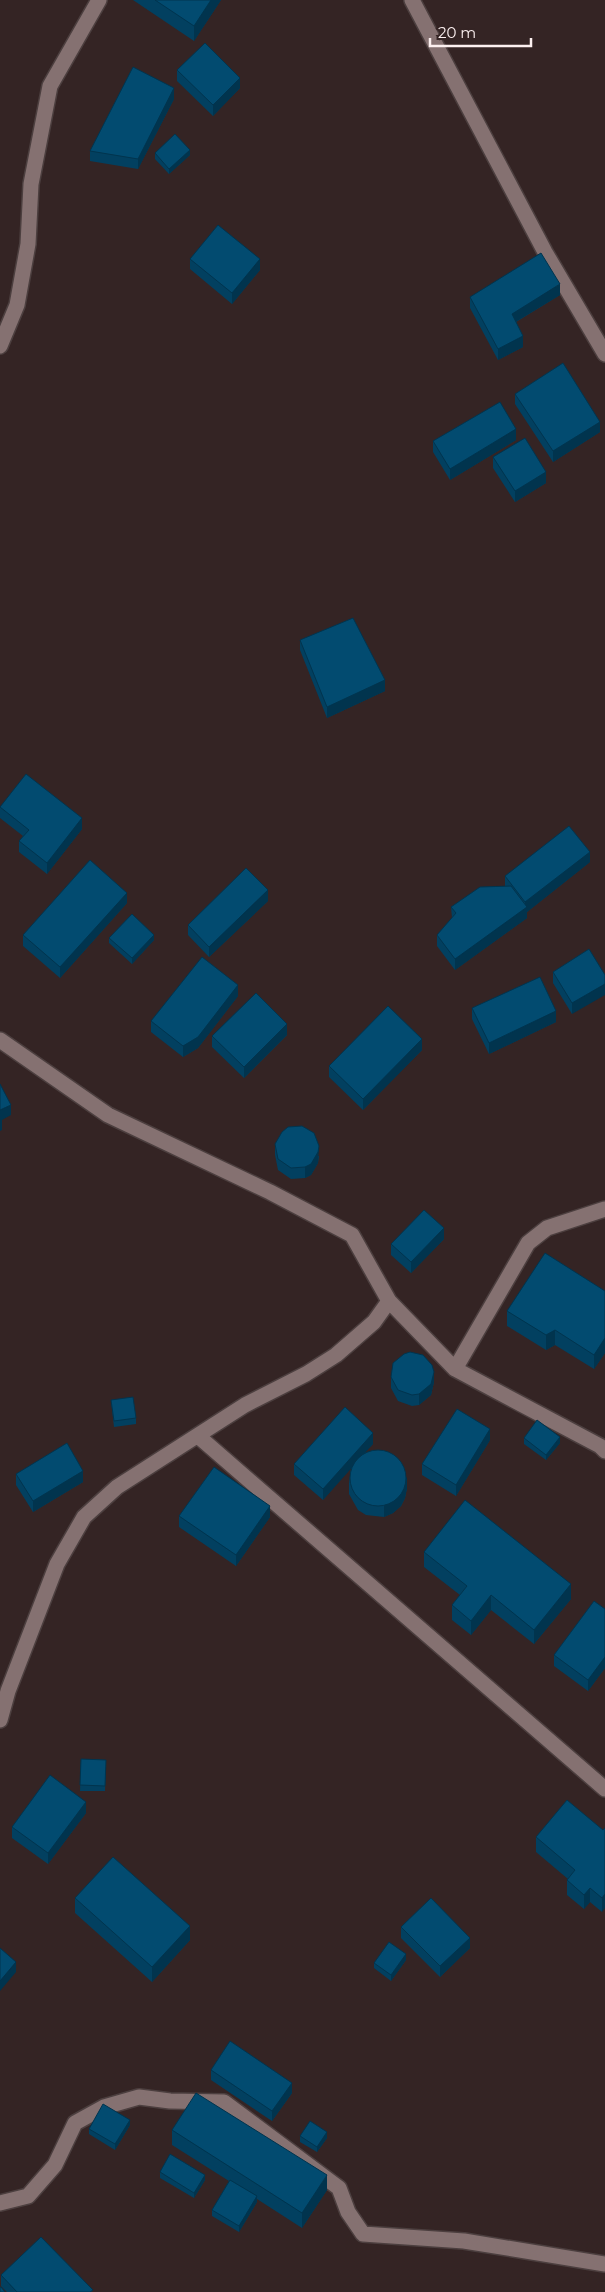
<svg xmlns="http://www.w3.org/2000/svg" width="605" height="2292" viewBox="0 0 605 2292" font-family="Montserrat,sans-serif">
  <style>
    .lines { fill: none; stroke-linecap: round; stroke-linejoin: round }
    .street-casing { stroke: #4c3f3f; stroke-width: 18 }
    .street { stroke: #857171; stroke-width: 15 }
    .wall { fill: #024060 }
    .shaded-wall { fill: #01344e }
    .building { fill: #024b70; stroke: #01344e }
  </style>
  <rect width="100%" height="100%" fill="#342424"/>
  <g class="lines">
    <g class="street-casing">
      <path id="street" d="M412,0l133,252 60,102
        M0,346l17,-41 11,-61 3,-60 19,-98 49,-86
        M0,1040l108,75 162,77 82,43 37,66 66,68 145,77 5,5
        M455,1369l73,-126 19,-15 58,-19
        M198,1436l407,353
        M0,1720l8,-29 49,-127 27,-47 33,-30 128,-82 61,-31 30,-19 38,-33 15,-21
        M0,2203l28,-7 27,-31 20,-42 29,-16 35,-10 31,4 54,1 115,86 9,24 15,22 101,7 141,23"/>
    </g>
    <use href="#street" class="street"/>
  </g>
  <path class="wall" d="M133,0h88l-27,41z
    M177,70l63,18 -27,28 -36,-35z
    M174,99l-36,70 -48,-8v-10z
    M155,153l35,2 -21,19 -14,-15z
    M190,259l70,11 -28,34 -42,-35z
    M560,295l-44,27 7,25 -25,13 -28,-52v-11z
    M515,394l85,38 -47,30 -38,-58z
    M516,440l-66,40 -17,-28v-11z
    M493,457l53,26 -31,19 -22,-34z
    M300,640l85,51 -58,27 -27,-68z
    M0,807l82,22 -35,45 -28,-22v-11l4,-5 -23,-18z
    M590,862l-63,50v6l-72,52 -18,-24v-11l15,-17 -1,-11 54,-21v-10z
    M268,901l-59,56 -21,-22v-10z
    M127,903l-67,75 -37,-32v-11z
    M109,938l45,2 -22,24 -23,-21z
    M553,972l52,3 -33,39 -19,-31z
    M238,996l-40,52 -15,9 -32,-25v-11z
    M472,1008l84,14 -67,32 -17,-35z
    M287,1035l-43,43 -32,-31v-11z
    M422,1050l-59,60 -34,-33v-11z
    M275,1144l44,12 -1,7 -7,12 -6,3 -14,1 -13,-9 -3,-15z
    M444,1239l-33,34 -20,-18v-11z
    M605,1291v62l-11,16 -39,-24 -9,5 -39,-24v-15z
    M391,1377l43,5 -3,13 -12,10 -7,1 -14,-5 -7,-13z
    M111,1400l25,18v6l-22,3z
    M524,1438l36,5 -14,17 -22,-16z
    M490,1440l-34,56 -34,-21v-11z
    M373,1444l-8,8 42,36 -2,10 -4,8 -8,7 -9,4 -18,-2 -8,-5 -9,-16v-11l2,-15 -28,32 -29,-25v-11z
    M16,1474l67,8 -50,30 -17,-27z
    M179,1516l91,1 -34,49 -57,-39z
    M424,1552l147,47 -37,45 -43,-34 -20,25 -19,-15v-15l8,-10 -36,-28z
    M605,1609v59l-17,23 -34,-25v-11z
    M81,1759l25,1 -1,31h-25z
    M86,1813l-38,51 -36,-26v-11z
    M603,1830l-1,82 -12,-10 -6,7 -17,-14v-15l1,-1 -32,-27v-15z
    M75,1898l115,42 -38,42 -77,-69z
    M401,1927l69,21 -30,29 -39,-39z
    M406,1960l-15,21 -17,-13v-5z
    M211,2070l81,23 -20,28 -61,-41z
    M130,2125l-15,25 -26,-16v-5z
    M172,2130l155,60 -25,38 -45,-29v3l-18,30 -27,-16v-6l17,-29 -57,-36z
    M300,2136l27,2 -10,14 -17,-10z
    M160,2172l45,8 -11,18 -34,-20z
    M1,2275l92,17h-86l-6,-6z"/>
  <path class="shaded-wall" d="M211,0h10l-27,41v-15z
    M240,78v10l-27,28v-11z
    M174,88v11l-36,70v-10z
    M190,150v5l-21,19v-5z
    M260,259v11l-28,34v-11z
    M560,284v11l-48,29v-10z
    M523,336v11l-25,13v-11z
    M600,422v10l-47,30v-11z
    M516,429v11l-66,40v-11z
    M546,472v11l-31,19v-11z
    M385,680v11l-58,27v-11z
    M82,818v11l-35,45v-11z
    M590,852v10l-63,50v6l-72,52v-11l70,-51v-6z
    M268,890v11l-59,56v-10z
    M127,893v10l-67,75v-11z
    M154,935v5l-22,24v-6z
    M605,984v11l-33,19v-11z
    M238,985v11l-40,52 -15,9v-11z
    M556,1011v11l-67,32v-11z
    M287,1024v11l-43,43v-11z
    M422,1039v11l-59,60v-11z
    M11,1105v10l-9,5v10l-2,1v-21z
    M319,1146l-1,17 -7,12 -6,3v-11z
    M444,1228v11l-33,34v-11z
    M555,1330v15l-9,5v-15z
    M605,1338v15l-11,16v-14z
    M434,1372v10l-3,13 -12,10v-11z
    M490,1429v11l-34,56v-11z
    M373,1433v11l-50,56v-11z
    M560,1437v6l-14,17v-5z
    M83,1471v11l-50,30v-11z
    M407,1477v11l-2,10 -4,8 -8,7 -9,4v-11z
    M270,1506v11l-34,49v-11z
    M571,1584v15l-37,45v-14z
    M491,1595v15l-20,25v-14z
    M605,1657v11l-17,23v-11z
    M86,1802v11l-38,51v-11z
    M590,1888v14l-6,7v-14z
    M605,1894v14l-3,4v-14z
    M190,1926v14l-38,42v-15z
    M470,1938v10l-30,29v-11z
    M406,1954v6l-15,21v-6z
    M16,1962v10l-16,19v-10z
    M292,2083v10l-20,28v-10z
    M130,2120v5l-15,25v-6z
    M327,2132v6l-10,14v-5z
    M205,2175v5l-11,18v-5z
    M327,2175v15l-25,38v-15z
    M257,2196v6l-18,30v-6z"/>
  <path class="building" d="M155,0h56l-17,26z
    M205,43l35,35 -27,27 -36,-35z
    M133,67l41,21 -36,71 -48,-8z
    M175,134l15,16 -21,19 -14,-16z
    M218,225l42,34 -28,34 -42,-34z
    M541,253l19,31 -48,30 11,22 -25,13 -28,-52z
    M563,363l37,59 -47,29 -38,-57z
    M500,402l16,27 -66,40 -17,-28z
    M525,438l21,34 -31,19 -22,-34z
    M353,618l32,62 -58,27 -27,-67z
    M26,774l56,44 -35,45 -28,-22 10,-11 -29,-23z
    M569,826l21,26 -65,50 -20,-26z
    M90,860l37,33 -67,74 -37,-32z
    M246,868l22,22 -59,57 -21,-22z
    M511,886l16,21 -72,52 -18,-24 19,-22 -5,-6 29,-20z
    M132,914l22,21 -22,23 -23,-20z
    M589,949l16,26v9l-33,19 -19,-31z
    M202,957l36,28 -40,52 -15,9 -32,-25z
    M540,977l16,34 -67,32 -17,-35z
    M256,993l31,31 -43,43 -32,-31z
    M388,1006l34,33 -59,60 -34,-33z
    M0,1084l11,21 -11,5z
    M302,1126l12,7 5,13 -1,6 -7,12 -6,3 -14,1 -13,-9 -3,-15 7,-12 6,-5z
    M424,1210l20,18 -33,34 -20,-18z
    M545,1253l60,38v47l-11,17 -39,-25 -9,5 -39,-24z
    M410,1352l13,3 9,10 2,7 -3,12 -12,10 -7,1 -14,-5 -7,-13 2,-14 11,-9z
    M133,1397l3,21 -22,3 -3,-21z
    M345,1407l28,26 -50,56 -29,-25z
    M457,1409l33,20 -34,56 -34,-21z
    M537,1420l23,17 -14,18 -22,-17z
    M67,1443l16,28 -50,30 -17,-27z
    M350 1478a28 28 0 1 1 56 0a28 28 0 1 1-56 0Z
    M214,1467l56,39 -34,49 -57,-39z
    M465,1500l106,84 -37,46 -43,-35 -20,26 -19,-16 15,-19 -43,-34z
    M594,1601l11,8v48l-17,23 -34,-25z
    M81,1759l25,1 -1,26 -25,-1z
    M50,1775l36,27 -38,51 -36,-26z
    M567,1800l36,30 2,-2v66l-3,4 -12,-10 -6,7 -17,-15 8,-10 -39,-33z
    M113,1857l77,69 -38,41 -77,-69z
    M431,1898l39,40 -30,28 -39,-39z
    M389,1942l17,12 -15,21 -17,-12z
    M0,1948l16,14 -16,19z
    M230,2041l62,42 -20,28 -61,-41z
    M196,2093l131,82 -25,38 -130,-83z
    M103,2104l27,16 -15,24 -26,-15z
    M310,2121l17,11 -10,15 -17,-11z
    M170,2154l35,21 -11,18 -34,-21z
    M230,2180l27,16 -18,30 -27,-16z
    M41,2237l52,53 -3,2h-73l-16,-17z
    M0,2287h1l4,5h-5z"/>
  <path d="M430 38v8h101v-8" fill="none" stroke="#fcf0f0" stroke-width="2.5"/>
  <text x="438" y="38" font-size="15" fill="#fcf0f0" stroke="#342424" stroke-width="4" paint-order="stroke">20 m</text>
</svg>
